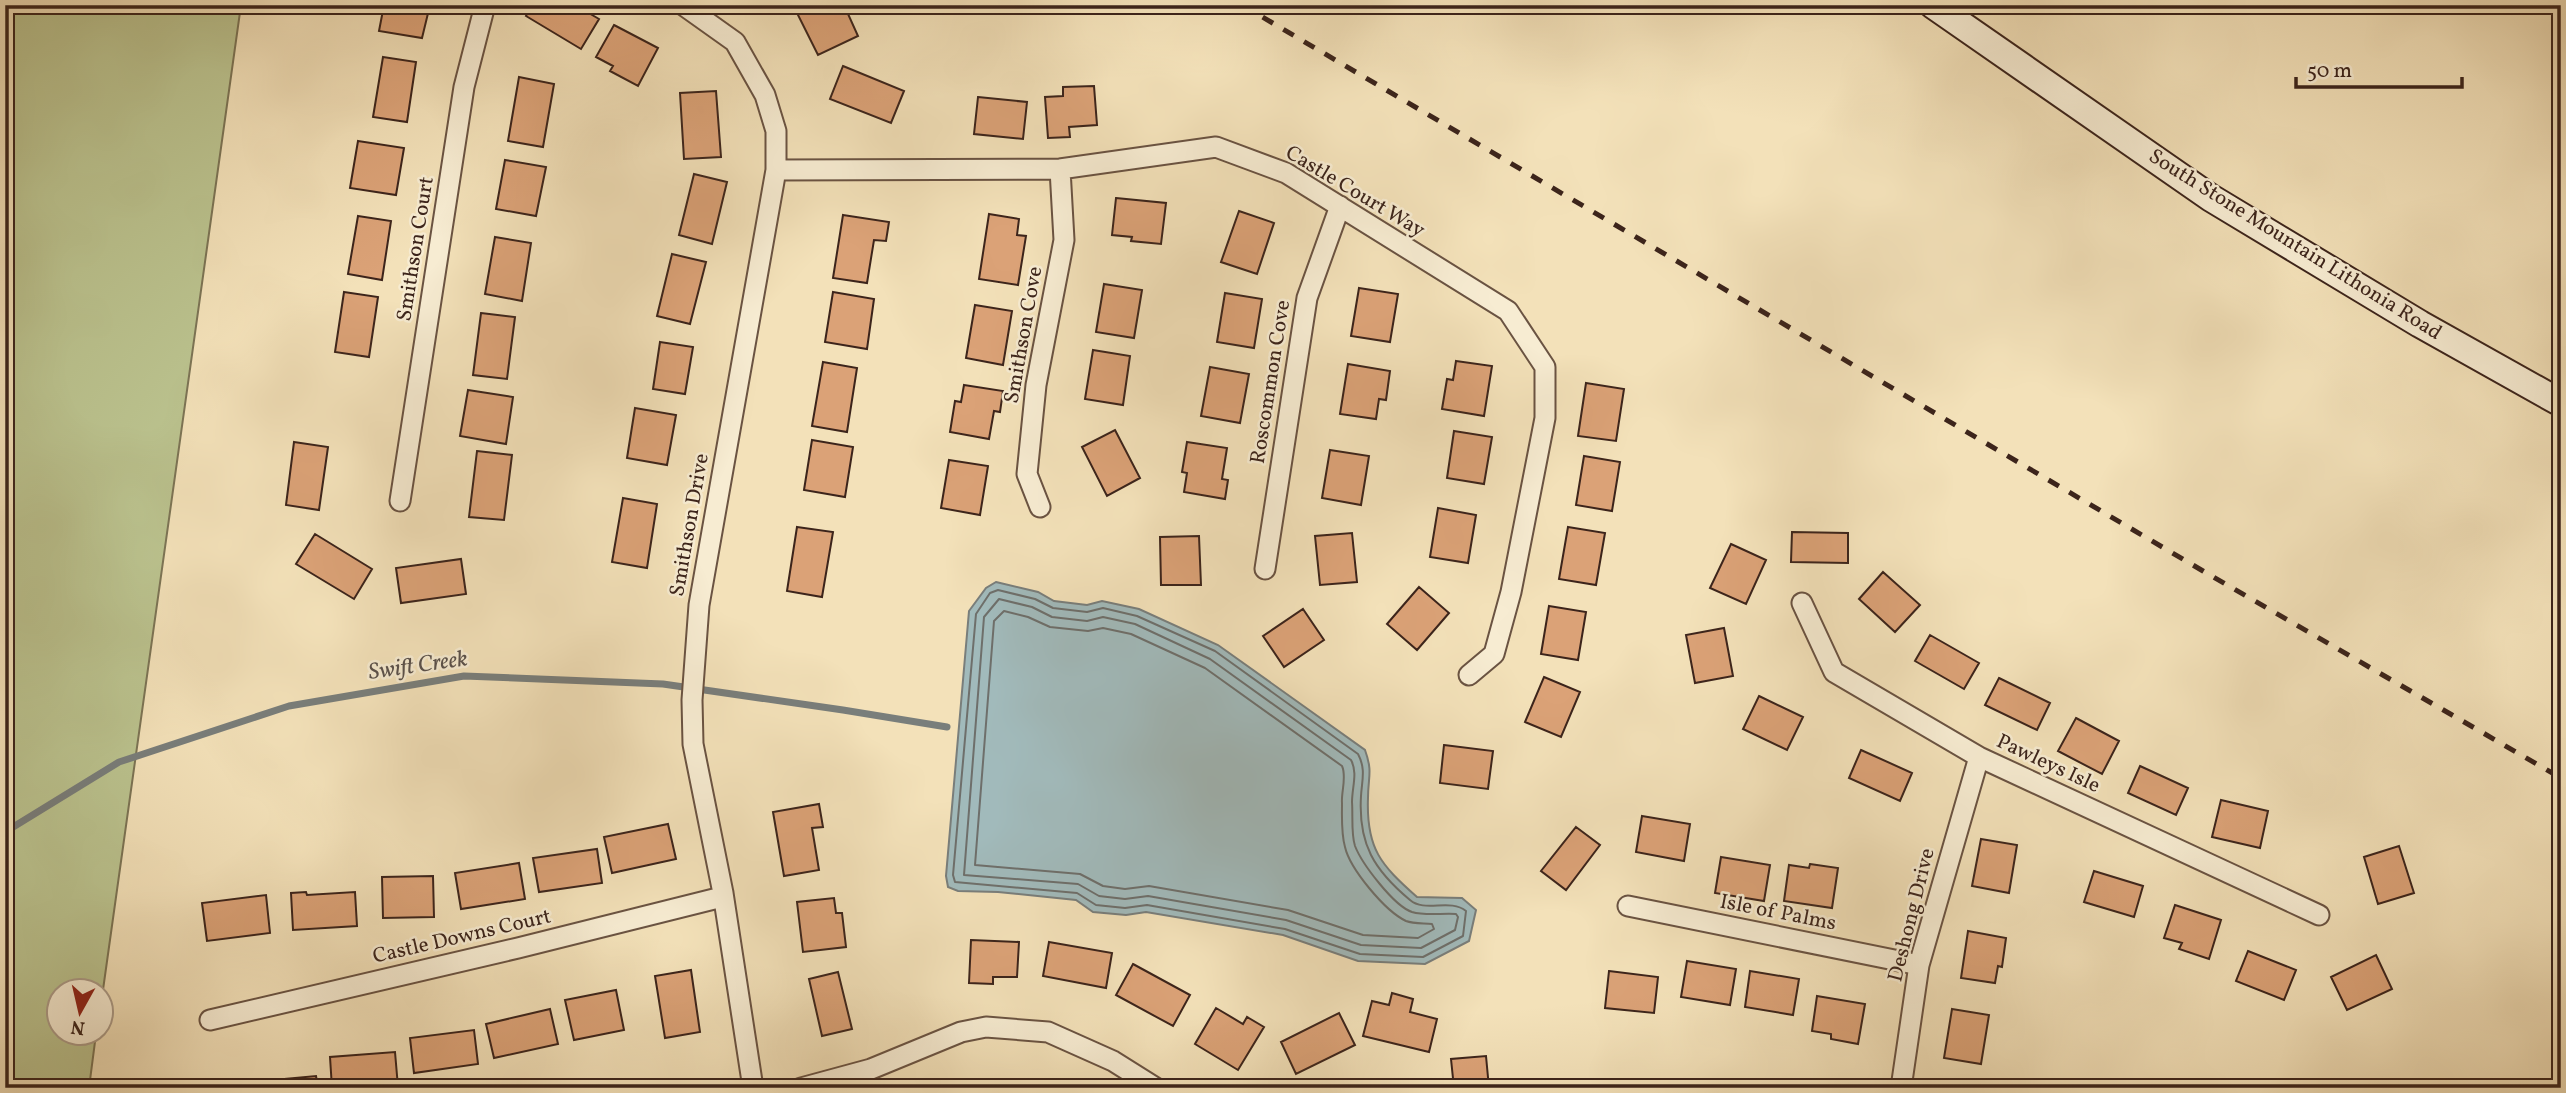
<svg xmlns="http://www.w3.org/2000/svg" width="2566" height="1093" viewBox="0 0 2566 1093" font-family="Vollkorn,serif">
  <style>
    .green { fill: #bbc38f; stroke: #7c7455; stroke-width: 2 }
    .water { fill: #a1babb; stroke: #797e7b; stroke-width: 2 }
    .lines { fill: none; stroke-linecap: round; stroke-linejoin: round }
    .shore { stroke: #6e6f6b; stroke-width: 2 }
    .stream { stroke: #797e7b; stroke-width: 7 }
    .building { fill: #dba277; stroke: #3c241b; stroke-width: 2 }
    .minor-casing { stroke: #6a5342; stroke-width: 23 }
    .secondary-casing { stroke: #3c241b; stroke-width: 30 }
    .minor { stroke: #f7ecd2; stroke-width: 19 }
    .secondary { stroke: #f7ecd2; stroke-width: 26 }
    .rail { stroke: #3c241b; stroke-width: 5; stroke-dasharray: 12 12; stroke-linecap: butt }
    .labels { text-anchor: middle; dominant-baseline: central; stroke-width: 5; stroke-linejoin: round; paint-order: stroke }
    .street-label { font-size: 21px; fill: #3c241b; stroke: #f7ecd2 }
    .water-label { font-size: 23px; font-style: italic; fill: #5a514b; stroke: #f7ecd2 }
  </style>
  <rect width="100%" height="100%" fill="#f3e1b9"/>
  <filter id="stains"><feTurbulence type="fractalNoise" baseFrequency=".00286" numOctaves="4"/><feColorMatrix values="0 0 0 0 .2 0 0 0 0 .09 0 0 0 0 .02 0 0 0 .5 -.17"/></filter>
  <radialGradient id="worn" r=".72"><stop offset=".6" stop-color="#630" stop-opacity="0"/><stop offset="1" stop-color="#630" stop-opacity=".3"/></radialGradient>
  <path class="green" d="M5,5h236l-139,992v-5h-42v42h36l-7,54h-84z"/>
  <path class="water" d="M996,582l42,10 16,9 33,4 15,-4 37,8 79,36 147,105c8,22 3,27 3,48 -2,51 13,67 49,99l45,1 14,12 -7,31 -44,23 -67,-3 -75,-26 -137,-23 -20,3 -33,-3 -17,-12 -78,-8 -40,-1 -10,-4 -2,-11 23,-265 17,-23z"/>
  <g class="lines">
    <path class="shore" d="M998,590l37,9 18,9 34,4 16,-4 34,8 78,35 143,103c8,15 4,26 3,42 -3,48 13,74 49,104 15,13 40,-2 56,11l-3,25 -40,21 -63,-3 -75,-25 -138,-24 -22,3 -29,-3 -19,-12 -122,-11 -2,-7 23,-261 14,-21z
      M999,599l33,8 20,10 35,4 16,-4 32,7 75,35 141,101c7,13 1,27 1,42 1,14 -1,32 3,44 7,18 39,60 57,66 13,4 30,1 44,2l2,3 -3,13 -34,18 -60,-3 -75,-25 -138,-24 -23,3 -26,-3 -21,-12 -114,-9 20,-258z
      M1004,611l24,6 22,10 38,4 15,-3 28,6 74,34 137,98c5,11 -1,26 0,37 0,14 -1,30 3,44 5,22 40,64 61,74 8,3 18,2 26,3l2,5 -16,9 -55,-3 -75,-25 -139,-24 -24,3 -22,-3 -23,-12 -105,-9 19,-244z"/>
    <path class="stream" d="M5,832l114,-70 170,-56 175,-30 199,8 180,26 104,17"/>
  </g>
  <path class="building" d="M384,5h46l-8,33 -43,-7z
    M532,5h43l24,14 -18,30 -55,-33z
    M813,5h31l14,31 -40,19 -21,-42z
    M614,25l44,23 -20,38 -28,-15 3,-5 -17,-9z
    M383,57l33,5 -9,60 -34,-5z
    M843,66l61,25 -13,32 -61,-24z
    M519,77l35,7 -11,63 -35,-6z
    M1094,86l3,39 -28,2 1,10 -22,1 -3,-41 18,-1v-9z
    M716,91l5,66 -37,2 -4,-66z
    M978,97l49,5 -4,37 -49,-5z
    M358,141l46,7 -8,47 -46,-7z
    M505,160l41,7 -10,49 -40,-7z
    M694,174l33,8 -15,62 -33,-9z
    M1116,198l50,5 -5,41 -30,-3 1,-4 -20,-2z
    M1239,211l35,12 -17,51 -36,-12z
    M989,214l30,5 -2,16 9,1 -8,49 -39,-6z
    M843,215l46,7 -3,19 -12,-1 -7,43 -34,-5z
    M358,216l33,5 -9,59 -34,-6z
    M495,237l36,6 -9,58 -37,-7z
    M672,254l34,8 -16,62 -33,-8z
    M1104,284l38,6 -8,48 -38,-6z
    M1359,288l39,6 -8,48 -39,-6z
    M344,292l34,5 -9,60 -34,-5z
    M833,292l41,7 -7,50 -42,-7z
    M1225,293l37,6 -8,49 -37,-6z
    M975,305l37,6 -9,54 -37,-7z
    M481,313l34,4 -8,62 -34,-4z
    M660,342l33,5 -8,47 -32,-5z
    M1093,350l37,6 -7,49 -38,-6z
    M1456,361l36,5 -8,50 -42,-7 5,-30 6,1z
    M823,362l34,6 -10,64 -35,-6z
    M1348,364l42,7 -4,29 -7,-1 -3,20 -36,-5z
    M1210,367l39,7 -9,49 -39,-7z
    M1586,383l38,6 -8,52 -38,-5z
    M964,385l39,6 -3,21 -6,-1 -5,28 -39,-7 5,-31 6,1z
    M468,390l45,7 -7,47 -46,-8z
    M635,408l41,7 -9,50 -40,-7z
    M1115,430l25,48 -33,18 -25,-49z
    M1454,431l38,6 -8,47 -37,-6z
    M812,440l41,7 -8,50 -41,-7z
    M294,442l34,5 -9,63 -33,-5z
    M1187,442l40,6 -5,31 6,1 -3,19 -41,-7 3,-19 -5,-1z
    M1330,450l39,6 -8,49 -39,-7z
    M477,451l35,4 -8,65 -35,-3z
    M1584,456l36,6 -8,49 -36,-6z
    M949,460l39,6 -8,49 -39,-7z
    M623,498l34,6 -10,64 -35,-6z
    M1438,508l38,7 -8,48 -38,-6z
    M797,527l36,5 -11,65 -35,-6z
    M1568,527l37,6 -9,52 -37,-6z
    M1792,532l56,1v30l-57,-1z
    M1352,533l5,49 -37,3 -5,-49z
    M315,534l57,35 -18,30 -58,-35z
    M1199,536l2,49h-40l-1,-48z
    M1731,544l35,16 -20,44 -36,-16z
    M461,559l5,35 -65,9 -5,-35z
    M1883,572l37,33 -25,27 -36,-33z
    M1419,587l30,26 -32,37 -30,-26z
    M1549,606l37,6 -8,48 -37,-6z
    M1303,609l21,31 -40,27 -21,-31z
    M1724,628l9,48 -38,7 -9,-48z
    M1930,635l49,28 -15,26 -49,-28z
    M1544,677l36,15 -19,45 -36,-15z
    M1999,678l51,25 -13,27 -52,-25z
    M1759,696l44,21 -16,33 -44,-21z
    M2076,718l43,23 -17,33 -44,-23z
    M1444,745l49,6 -5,38 -48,-6z
    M1861,750l51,23 -12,28 -51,-23z
    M2140,766l48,22 -12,27 -48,-22z
    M2221,800l47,11 -8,37 -48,-11z
    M819,804l4,23 -11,1 7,42 -35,6 -11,-64z
    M1642,816l48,8 -6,37 -48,-9z
    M668,824l8,35 -64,14 -8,-36z
    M1576,827l24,18 -34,45 -25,-19z
    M1981,839l36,6 -8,48 -37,-7z
    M2399,846l15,47 -36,11 -14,-47z
    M597,849l5,34 -63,9 -6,-34z
    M1721,857l49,8 -6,36 -49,-8z
    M519,863l6,36 -64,10 -6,-36z
    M1810,864l28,4 -6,40 -48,-7 5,-36 20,3z
    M2094,871l49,15 -9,31 -50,-15z
    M433,876l1,41 -51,1 -1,-41z
    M306,892l1,3 48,-3 2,34 -64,4 -2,-37z
    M266,895l4,38 -63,8 -5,-38z
    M834,898l2,15h6l4,34 -43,5 -6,-50z
    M2175,905l46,15 -12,39 -30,-10 3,-6 -18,-5z
    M1968,931l38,7 -4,29 -4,-1 -3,17 -34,-5z
    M971,940l48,2 -2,35h-24v7l-24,-1z
    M1049,942l63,11 -6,35 -63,-12z
    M2248,951l48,19 -12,30 -48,-19z
    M2376,955l16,34 -45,21 -16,-33z
    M1687,961l49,8 -6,36 -49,-8z
    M1133,964l57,31 -17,31 -57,-31z
    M691,970l9,62 -35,6 -10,-62z
    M1609,971l49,6 -4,36 -49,-5z
    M1750,971l49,8 -6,36 -48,-8z
    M838,972l14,57 -30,7 -13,-57z
    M616,990l8,40 -50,10 -9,-40z
    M1392,993l21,6 -3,13 27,7 -8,33 -66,-16 9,-35 17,4z
    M1817,996l48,8 -7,40 -27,-5v-5l-19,-3z
    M1216,1008l27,16 4,-7 17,10 -26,43 -43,-26z
    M550,1009l8,35 -64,14 -8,-34z
    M1952,1009l37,6 -8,49 -37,-6z
    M1339,1013l16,32 -59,29 -15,-32z
    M474,1030l4,34 -64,9 -4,-35z
    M395,1052l3,35 -66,1 -2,-31z
    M1486,1056l3,32h-35l-3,-29z
    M316,1076l2,12h-65l-1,-6z"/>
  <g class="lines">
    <g class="minor-casing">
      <path id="minor" d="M683,5l52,37 30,53 11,36v39l-77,435 -7,95 1,44 30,149 30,195
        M776,170l284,-1 156,-22 70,26 222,138 37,56v51l-34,174 -17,62 -25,21
        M400,501l64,-414 21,-82
        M1040,507l-13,-33 9,-89 28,-145 -4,-71
        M1265,569l42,-271 33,-92
        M1802,603l32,69 145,85 340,158
        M1628,906l291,59
        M210,1020l308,-72 200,-50 5,-5
        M801,1088l70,-19 90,-37 25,-5 62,5 65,29 43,27
        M1901,1088l18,-123 60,-208"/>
    </g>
    <g class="secondary-casing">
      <path id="secondary" d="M1933,5l278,193 209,126 141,79"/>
    </g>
    <use href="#minor" class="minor"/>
    <use href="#secondary" class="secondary"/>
    <path class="rail" d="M1242,5l961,566 358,207"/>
  </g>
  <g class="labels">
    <g class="street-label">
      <text transform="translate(1355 192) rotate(31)">Castle Court Way</text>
      <text transform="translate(2295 245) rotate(32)">South Stone Mountain Lithonia Road</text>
      <text transform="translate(416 249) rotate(-81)">Smithson Court</text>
      <text transform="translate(1024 335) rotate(-80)">Smithson Cove</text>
      <text transform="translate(1271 382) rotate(-81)">Roscommon Cove</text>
      <text transform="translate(690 525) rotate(-80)">Smithson Drive</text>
      <text transform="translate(2048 764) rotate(25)">Pawleys Isle</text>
      <text transform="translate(1778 913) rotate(11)">Isle of Palms</text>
      <text transform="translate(1912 915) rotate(-76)">Deshong Drive</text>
      <text transform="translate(462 937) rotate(-13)">Castle Downs Court</text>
    </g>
    <g class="water-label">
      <text transform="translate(418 666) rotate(-8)">Swift Creek</text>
    </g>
  </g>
  <rect width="2566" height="1093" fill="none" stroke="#f3e1b9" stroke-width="28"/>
  <rect x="7" y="7" width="2552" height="1079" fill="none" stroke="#3c241b" stroke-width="3.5"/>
  <rect x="14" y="14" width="2538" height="1065" fill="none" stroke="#3c241b" stroke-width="2"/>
  <g transform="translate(80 1012) rotate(188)"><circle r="33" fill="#f7ecd2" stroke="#ac9c89" stroke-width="2"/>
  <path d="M0-5L12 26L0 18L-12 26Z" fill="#8f2418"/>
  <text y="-10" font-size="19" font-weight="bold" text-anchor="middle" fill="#3c241b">N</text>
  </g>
  <path d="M2296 77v10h166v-10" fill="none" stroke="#3c241b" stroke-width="3.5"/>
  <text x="2307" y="77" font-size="21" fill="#3c241b" stroke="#f7ecd2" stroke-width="5" paint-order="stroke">50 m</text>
  <rect width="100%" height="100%" filter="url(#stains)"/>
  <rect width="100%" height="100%" fill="url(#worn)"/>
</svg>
